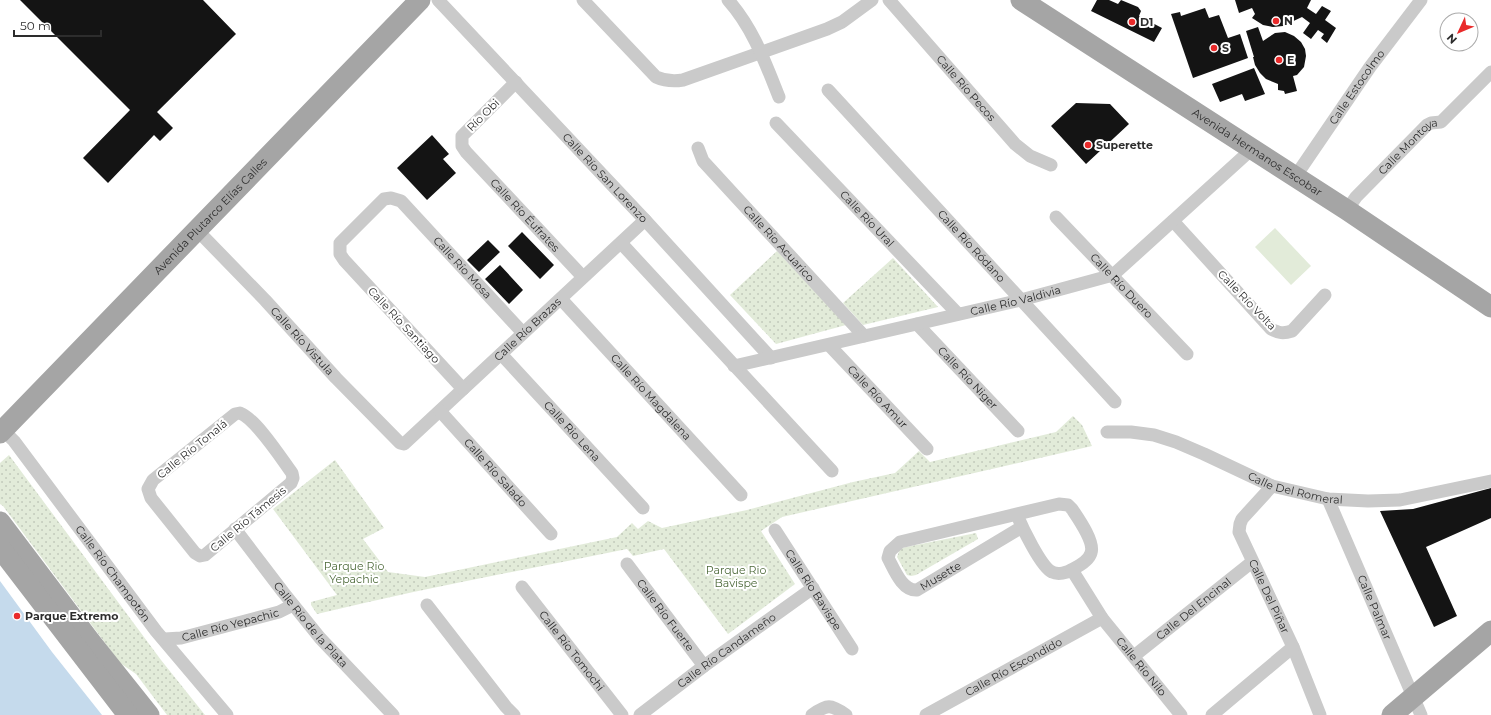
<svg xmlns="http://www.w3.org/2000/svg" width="1491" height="715" viewBox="0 0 1491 715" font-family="Montserrat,sans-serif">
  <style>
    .park { fill: url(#park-dots) }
    .pitch { fill: #e2ebd9 }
    .water { fill: #c5daec }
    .building { fill: #141414 }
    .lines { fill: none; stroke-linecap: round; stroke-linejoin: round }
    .minor { stroke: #cacaca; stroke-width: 13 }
    .primary { stroke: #a5a5a5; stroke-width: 21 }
    .poi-dot { fill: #e92a2a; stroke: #fff; stroke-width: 1.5 }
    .labels { text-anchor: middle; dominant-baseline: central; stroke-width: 4; stroke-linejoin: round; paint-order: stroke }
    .poi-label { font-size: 11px; font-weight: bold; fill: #2d2d2d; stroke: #fff; text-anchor: start }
    .street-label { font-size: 11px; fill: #2d2d2d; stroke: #fff }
    .park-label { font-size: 11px; fill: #4c6939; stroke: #fff }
  </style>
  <defs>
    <pattern id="park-dots" width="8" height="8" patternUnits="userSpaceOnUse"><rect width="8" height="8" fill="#e2ebd9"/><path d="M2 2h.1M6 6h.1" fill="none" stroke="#c2cabb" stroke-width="1.8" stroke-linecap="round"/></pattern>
  </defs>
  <rect width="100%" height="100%" fill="#fff"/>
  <path class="park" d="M777,251l69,74 -70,19 -46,-49z
    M893,258l45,49 -75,18 -20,-22z
    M1073,416l9,9 10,21 -310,71 -21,14 34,53 -67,50 -64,-85 -31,7 -6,-7c-104,21 -207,40 -310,65l-6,-9v-3l26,-7 -64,-86 62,-49 49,68 -21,11 25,33 37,5 192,-40 15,-14 6,6 10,-8 14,7 85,-18 106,-28 42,-9 24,-22 11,11 126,-30z
    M9,455l152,205 44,55h-38l-31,-41 -16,-11 -117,-157 -3,-2v-41z
    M976,533l2,6 -62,36 -5,1 -4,-1 -10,-18 3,-8 6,-2z"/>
  <path class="pitch" d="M1275,228l36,38 -20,19 -36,-38z"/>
  <path class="water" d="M0,581l52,71 50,63h-102z"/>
  <path class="building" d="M20,0h183l33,34 -79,78 16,16 -13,13 -6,-6 -46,48 -25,-25 47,-48z
    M1097,0h12l9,4 3,-4 17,7 3,4 -2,5 23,12 -8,14 -63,-31z
    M1235,0h76l-4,8 9,6 6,-8 9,5 -6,9 11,8 -9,15 -6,-5 3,-4 -6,-4 -7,9 -8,-6 7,-10 -8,-6 -19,9 -10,1 -10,-2 -11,-7 3,-4 -3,-6 -13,5z
    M1205,8l4,10 10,-3 9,23 12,-4 8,24 -55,20 -22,-64 9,-2 1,4z
    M1258,27l5,14 12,-8 10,-1 9,4 7,6 4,7 1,7 -2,11 -7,8 -4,1 4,15 -12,3 -1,-3 -6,-1v-6l-12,-5 -6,-6 -5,-8 -2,-8h1l-8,-26z
    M1254,68l11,26 -20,7 -3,-7 -22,8 -8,-18z
    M1076,103l34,1 19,20 -43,40 -35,-38z
    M432,135l17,19 -6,5 13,14 -29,27 -30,-32z
    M522,232l32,33 -14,14 -32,-33z
    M488,240l12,12 -21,20 -12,-12z
    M500,265l23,25 -14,14 -24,-25z
    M1491,488v30l-65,29 31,69 -23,11 -54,-116 33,-2z"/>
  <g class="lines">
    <g class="minor">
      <path id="s1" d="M438,0l207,220 126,138"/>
      <path d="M583,0l73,77c9,4 16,5 27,3l144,-51 15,-7 30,-22"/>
      <path d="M728,0c25,28 37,62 51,97"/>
      <path id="s2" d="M889,0l126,144 15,12 21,9"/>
      <path id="s3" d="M516,82l-54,54v10l4,6 117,125"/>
      <path id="s4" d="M828,90l287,312"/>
      <path id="s5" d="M776,123l182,191"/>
      <path id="s6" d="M698,148l5,13 161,175"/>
      <path id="s7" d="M1295,177l75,-110 51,-67"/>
      <path id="s8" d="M1347,210l9,-13 71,-72 4,-2 10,-1 50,-50"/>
      <path id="s9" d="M1056,217l131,137"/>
      <path d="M1173,221l98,108c8,4 12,5 21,2l33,-36"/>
      <path id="s10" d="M197,230l68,70 71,78 64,65 4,1 241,-224"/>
      <path d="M621,243l211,228"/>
      <path id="s11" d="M561,299l180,196"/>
      <path id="s12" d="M917,324l101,107"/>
      <path id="s13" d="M829,345l98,104"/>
      <path id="s14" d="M501,354l142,154"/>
      <path id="s15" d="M734,366l287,-66 92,-25 139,-126"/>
      <path id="s16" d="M463,389l-119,-129 -4,-6v-11l44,-44 7,-1 10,3 122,132"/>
      <path id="s17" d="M440,411l111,123"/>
      <path d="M240,413c16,6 41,45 52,60l1,5 -2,5 -86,72 -5,1 -5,-3 -44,-55 -3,-9 5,-9 82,-66z"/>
      <path id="s18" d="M3,430l11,11 142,190 71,84"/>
      <path id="s19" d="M1107,432h24l23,3 22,7 28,12 68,32 56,13 40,2 32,-1 91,-19"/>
      <path id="s20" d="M1272,486l-30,33 -2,5 -1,8 54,115 27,68"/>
      <path id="s21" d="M1328,499l93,216"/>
      <path id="s22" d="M1017,515c5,12 24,52 35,57 6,3 15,1 21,-3 6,-3 16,-9 18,-16 4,-11 -13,-35 -19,-44l-4,-4 -9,-1 -159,38 -10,9 -2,7c6,11 14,33 29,32l105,-63"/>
      <path id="s23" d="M235,529l48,63 37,46 73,77"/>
      <path id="s24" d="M775,530l77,119"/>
      <path id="s25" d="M627,564l77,102"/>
      <path id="s26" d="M1072,570l30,48 79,97"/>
      <path id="s27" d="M522,587l100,128"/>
      <path d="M427,605l79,102 8,8"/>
      <path id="s28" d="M165,639l16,-1 98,-26 14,-7"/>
      <path id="s29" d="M1134,656l118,-94"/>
      <path id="s30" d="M640,715l64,-49 109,-78"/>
      <path d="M812,715c15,-11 19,-11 34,0"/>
      <path id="s31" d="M926,715l176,-97"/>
      <path d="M1212,715l81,-68"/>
    </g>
    <g class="primary">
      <path id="s32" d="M1021,0l326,210 144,97"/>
      <path id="s33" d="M0,433l420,-433"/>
      <path d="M0,522l90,119 59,74"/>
      <path d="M0,548l128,167"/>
      <path d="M1392,715l99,-84"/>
    </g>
  </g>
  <g class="poi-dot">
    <circle cx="1276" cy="21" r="4"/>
    <circle cx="1132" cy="22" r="4"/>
    <circle cx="1214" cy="48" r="4"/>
    <circle cx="1279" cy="60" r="4"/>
    <circle cx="1088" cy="145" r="4"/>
    <circle cx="17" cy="616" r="4"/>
  </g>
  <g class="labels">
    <g class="poi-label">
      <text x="1284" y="21">N</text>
      <text x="1140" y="22">D1</text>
      <text x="1222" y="48">S</text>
      <text x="1287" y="60">E</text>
      <text x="1096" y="145">Superette</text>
      <text x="25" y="616">Parque Extremo</text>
    </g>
    <g class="street-label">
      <text stroke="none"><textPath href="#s7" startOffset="109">Calle Estocolmo</textPath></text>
      <text stroke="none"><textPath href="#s2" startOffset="117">Calle Río Pecos</textPath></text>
      <text transform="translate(483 115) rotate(-45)">Río Obi</text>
      <text stroke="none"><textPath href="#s8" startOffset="89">Calle Montoya</textPath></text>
      <text stroke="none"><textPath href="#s32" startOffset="281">Avenida Hermanos Escobar</textPath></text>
      <text stroke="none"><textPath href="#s1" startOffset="244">Calle Río San Lorenzo</textPath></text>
      <text stroke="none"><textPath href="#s3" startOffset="180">Calle Río Éufrates</textPath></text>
      <text stroke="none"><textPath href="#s33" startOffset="302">Avenida Plutarco Elías Calles</textPath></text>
      <text stroke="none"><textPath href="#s5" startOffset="132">Calle Río Ural</textPath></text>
      <text stroke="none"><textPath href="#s6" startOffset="126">Calle Río Acuarico</textPath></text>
      <text stroke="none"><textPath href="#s4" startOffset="212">Calle Río Ródano</textPath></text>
      <text stroke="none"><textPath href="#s16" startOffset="364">Calle Río Mosa</textPath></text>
      <text stroke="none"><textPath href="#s9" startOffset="95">Calle Río Duero</textPath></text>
      <text stroke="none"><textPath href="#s15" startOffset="289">Calle Río Valdivia</textPath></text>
      <text transform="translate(1247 300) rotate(46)">Calle Río Volta</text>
      <text transform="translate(404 325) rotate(47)">Calle Río Santiago</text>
      <text stroke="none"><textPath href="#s10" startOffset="467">Calle Río Brazas</textPath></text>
      <text stroke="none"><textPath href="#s10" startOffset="153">Calle Río Vistula</textPath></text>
      <text stroke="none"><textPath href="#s12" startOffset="74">Calle Río Niger</textPath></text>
      <text stroke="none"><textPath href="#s11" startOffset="133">Calle Río Magdalena</textPath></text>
      <text stroke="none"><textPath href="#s13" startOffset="71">Calle Río Amur</textPath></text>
      <text stroke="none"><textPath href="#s14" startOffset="105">Calle Rio Lena</textPath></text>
      <text transform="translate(192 449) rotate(-39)">Calle Río Tonalá</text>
      <text stroke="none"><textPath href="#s17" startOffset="83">Calle Río Salado</textPath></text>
      <text stroke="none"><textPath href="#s19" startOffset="199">Calle Del Romeral</textPath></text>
      <text transform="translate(248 519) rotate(-40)">Calle Río Támesis</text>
      <text stroke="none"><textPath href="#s18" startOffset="181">Calle Río Champotón</textPath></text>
      <text stroke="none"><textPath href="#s22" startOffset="435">Musette</textPath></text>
      <text stroke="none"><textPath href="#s24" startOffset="71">Calle Río Bavispe</textPath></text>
      <text stroke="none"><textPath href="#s20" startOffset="129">Calle Del Piñar</textPath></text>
      <text stroke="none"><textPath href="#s21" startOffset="118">Calle Palmar</textPath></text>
      <text stroke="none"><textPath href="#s29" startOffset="76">Calle Del Encinal</textPath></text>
      <text stroke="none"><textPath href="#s25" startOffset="64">Calle Río Fuerte</textPath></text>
      <text stroke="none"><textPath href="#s28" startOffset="67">Calle Río Yepachic</textPath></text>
      <text stroke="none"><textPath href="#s23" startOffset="122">Calle Río de la Plata</textPath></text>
      <text stroke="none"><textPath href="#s27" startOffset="81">Calle Río Tomochi</textPath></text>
      <text stroke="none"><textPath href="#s30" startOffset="108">Calle Río Candameño</textPath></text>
      <text stroke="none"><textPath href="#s31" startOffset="100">Calle Río Escondido</textPath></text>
      <text stroke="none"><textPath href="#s26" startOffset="119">Calle Río Nilo</textPath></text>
    </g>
    <g class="park-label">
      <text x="354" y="566">Parque Rio<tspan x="354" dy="13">Yepachic</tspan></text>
      <text x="736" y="570">Parque Rio<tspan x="736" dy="13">Bavispe</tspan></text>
    </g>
  </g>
  <g transform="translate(1459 32) rotate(226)"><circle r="19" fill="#ffffff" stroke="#ababab"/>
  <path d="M0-3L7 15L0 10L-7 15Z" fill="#e92a2a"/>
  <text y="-6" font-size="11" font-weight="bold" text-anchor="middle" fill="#2d2d2d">N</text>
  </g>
  <path d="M14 30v6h87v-6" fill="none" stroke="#2d2d2d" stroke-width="2"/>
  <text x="20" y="30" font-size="12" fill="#2d2d2d" stroke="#ffffff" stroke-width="3" paint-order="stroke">50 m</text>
</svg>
